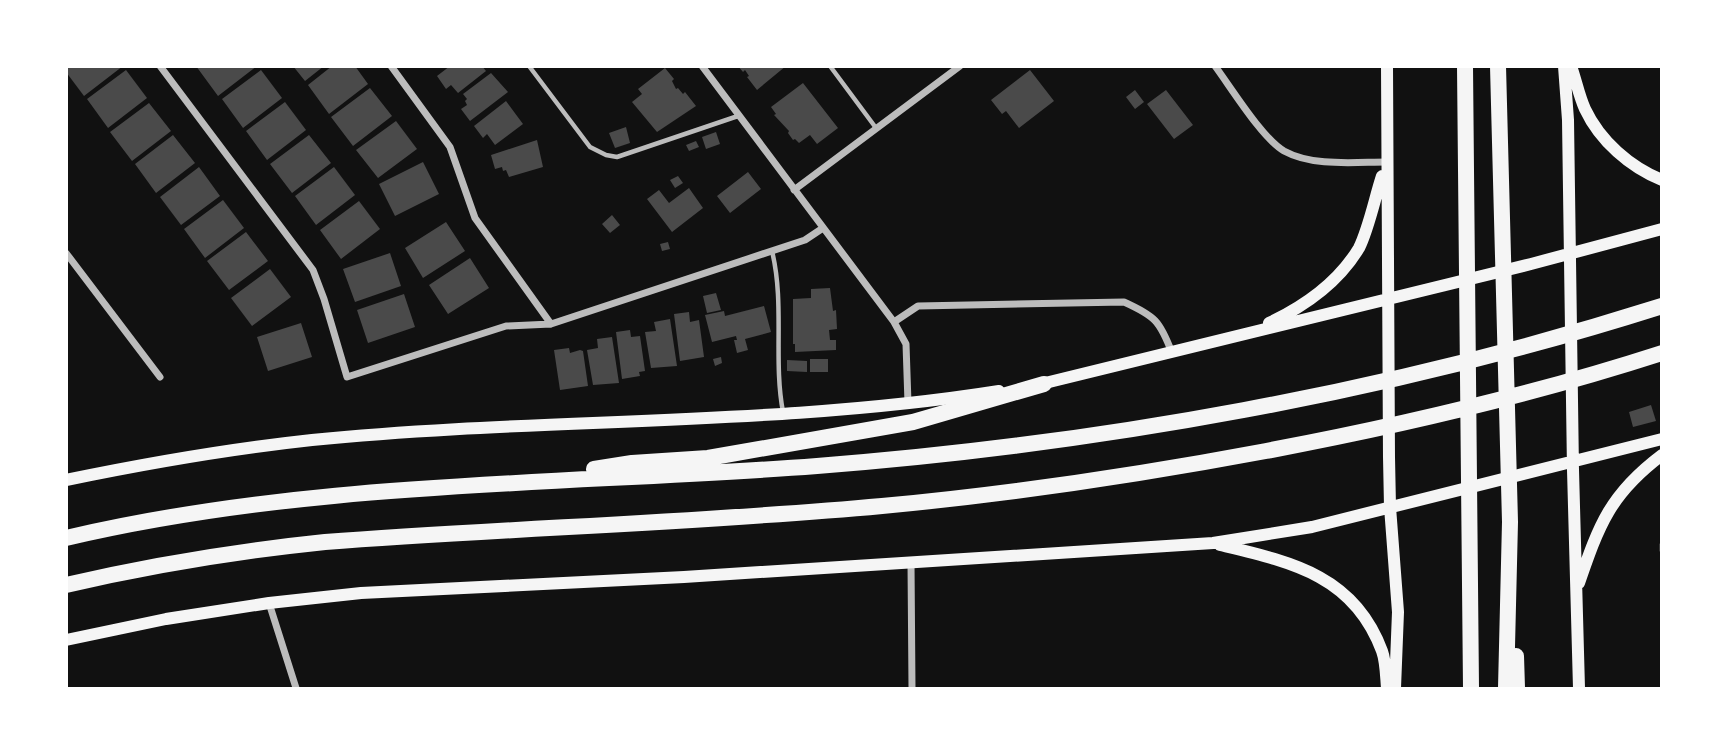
<svg xmlns="http://www.w3.org/2000/svg" width="1728" height="755" viewBox="0 0 1728 755" font-family="'Golos Text',sans-serif">
  <style>
    .building { fill: #4a4a4a }
    .lines { fill: none; stroke-linecap: round; stroke-linejoin: round }
    .service { stroke: #bcbcbc; stroke-width: 4.5 }
    .minor { stroke: #bcbcbc; stroke-width: 7 }
    .secondary { stroke: #f5f5f5; stroke-width: 12 }
    .motorway { stroke: #f5f5f5; stroke-width: 16 }
  </style>
  <rect width="100%" height="100%" fill="#111"/>
  <path class="building" d="M66,66h57l-39,30 -18,-24z
    M196,66h61l-39,30z
    M293,66h31l-19,15z
    M332,66h23l13,18 -39,30 -21,-29z
    M450,66h32l4,5 -28,22 -7,-8 -5,4 -9,-13z
    M738,66h48l-29,24 -10,-13 2,-1 -4,-6 -2,2z
    M665,68l9,11 -2,2 4,8 2,-1 5,6 2,-2 11,14 -39,26 -25,-30 10,-8 -4,-5z
    M126,70l21,28 -39,30 -21,-29z
    M261,70l21,28 -39,30 -21,-29z
    M1030,70l24,31 -35,27 -13,-17 -4,3 -11,-14z
    M491,73l17,19 -38,29 -9,-12 6,-4 -2,-4 2,-2 -4,-5z
    M803,83l35,45 -21,16 -7,-9 -11,8 -4,-4 -2,1 -5,-7 1,-2 -15,-16 2,-1 -5,-7z
    M370,88l22,28 -39,30 -22,-29z
    M1135,90l9,12 -9,7 -9,-12z
    M1166,90l27,35 -19,14 -27,-35z
    M506,101l17,23 -28,21 -8,-11 -4,4 -9,-12z
    M285,102l21,28 -39,30 -21,-29z
    M149,103l22,28 -39,30 -22,-29z
    M396,121l21,28 -39,29 -22,-28z
    M626,127l4,16 -15,5 -6,-15z
    M716,132l4,12 -14,5 -4,-12z
    M173,135l22,28 -39,30 -21,-29z
    M309,135l22,28 -39,30 -22,-29z
    M537,140l6,27 -34,10 -3,-7 -3,1 -1,-4 -7,2 -4,-14z
    M696,141l3,6 -10,4 -3,-6z
    M423,162l16,32 -44,22 -16,-32z
    M199,167l21,29 -39,29 -21,-28z
    M334,167l21,28 -39,30 -21,-29z
    M748,172l13,17 -31,24 -13,-17z
    M678,176l5,7 -8,5 -5,-8z
    M689,188l14,20 -31,24 -25,-33 12,-9 10,13z
    M223,200l21,28 -39,30 -21,-29z
    M359,201l21,28 -39,30 -21,-29z
    M612,215l8,10 -10,8 -8,-9z
    M446,222l19,29 -42,27 -18,-30z
    M246,232l22,29 -39,29 -22,-29z
    M668,242l2,7 -8,2 -2,-7z
    M390,253l11,33 -46,16 -12,-33z
    M470,258l19,30 -41,26 -19,-29z
    M270,269l21,28 -39,29 -21,-28z
    M830,288l3,23 3,-1 1,19 -8,1 1,10h6v10l-41,2v-8h-2v-45l18,-1v-9z
    M716,293l5,17 -14,3 -4,-17z
    M404,294l11,33 -47,16 -11,-33z
    M764,306l7,26 -26,7 3,11 -11,3 -3,-13h3l-1,-4 -24,6 -7,-27 19,-4 1,5z
    M689,312l1,10 9,-2 5,37 -24,4 -6,-47z
    M670,319l7,47 -26,2 -6,-36 11,-1 -2,-9z
    M301,323l11,34 -44,14 -11,-34z
    M630,330l1,7 9,-1 5,35 -6,1 1,4 -18,3 -6,-47z
    M612,337l7,46 -26,2 -6,-35 11,-2 -1,-9z
    M569,348l1,5 10,-3 3,1 5,35 -28,4 -6,-40z
    M721,357l1,6 -7,3 -2,-7z
    M810,359h18v13h-18z
    M787,360l20,1v11l-20,-1z
    M1651,405l5,16 -23,6 -4,-15z"/>
  <g class="lines">
    <path class="service" d="M529,66l61,81 16,8 11,2 121,-41
      M830,66l46,62
      M772,251c13,53 1,109 11,161
      M1662,544v7"/>
    <path class="minor" d="M160,66l153,204 11,29 23,78 159,-51 45,-2 254,-84 18,-12
      M391,66l59,81 25,71 76,106
      M702,66l192,256 12,22 2,59
      M1215,66c17,23 47,72 69,85 29,16 71,11 103,11
      M794,190l166,-124
      M66,253l94,124
      M894,322l24,-16 206,-4c31,14 36,19 48,51
      M911,563l1,125
      M269,603l27,85"/>
    <path class="secondary" d="M1387,66l2,391 1,50 8,105 -3,76
      M1564,66l4,54 5,350 6,218
      M1571,66c5,14 8,30 14,43 15,32 45,58 77,71
      M1269,323c36,-17 69,-40 90,-75 10,-20 16,-51 23,-72
      M1037,385l494,-121 131,-35
      M66,480c82,-17 163,-31 246,-40 228,-23 460,-13 687,-49
      M1220,545c71,17 134,30 162,106 4,11 4,26 5,37
      M1579,583c20,-58 31,-89 83,-128
      M66,640l100,-21 103,-16 92,-10 323,-16 529,-34 99,-16 350,-88"/>
    <path class="motorway" d="M1465,66l6,622
      M1498,66l12,456 -4,166
      M594,469l38,-6 76,-5 205,-36 131,-38
      M66,538c246,-58 501,-53 751,-72 283,-22 574,-74 845,-160
      M66,585c86,-20 172,-34 259,-43 186,-14 372,-19 557,-36 129,-12 256,-31 384,-55 133,-25 266,-56 396,-98
      M1516,656l1,32"/>
  </g>
  <rect width="1728" height="755" fill="none" stroke="#ffffff" stroke-width="136"/>
</svg>
